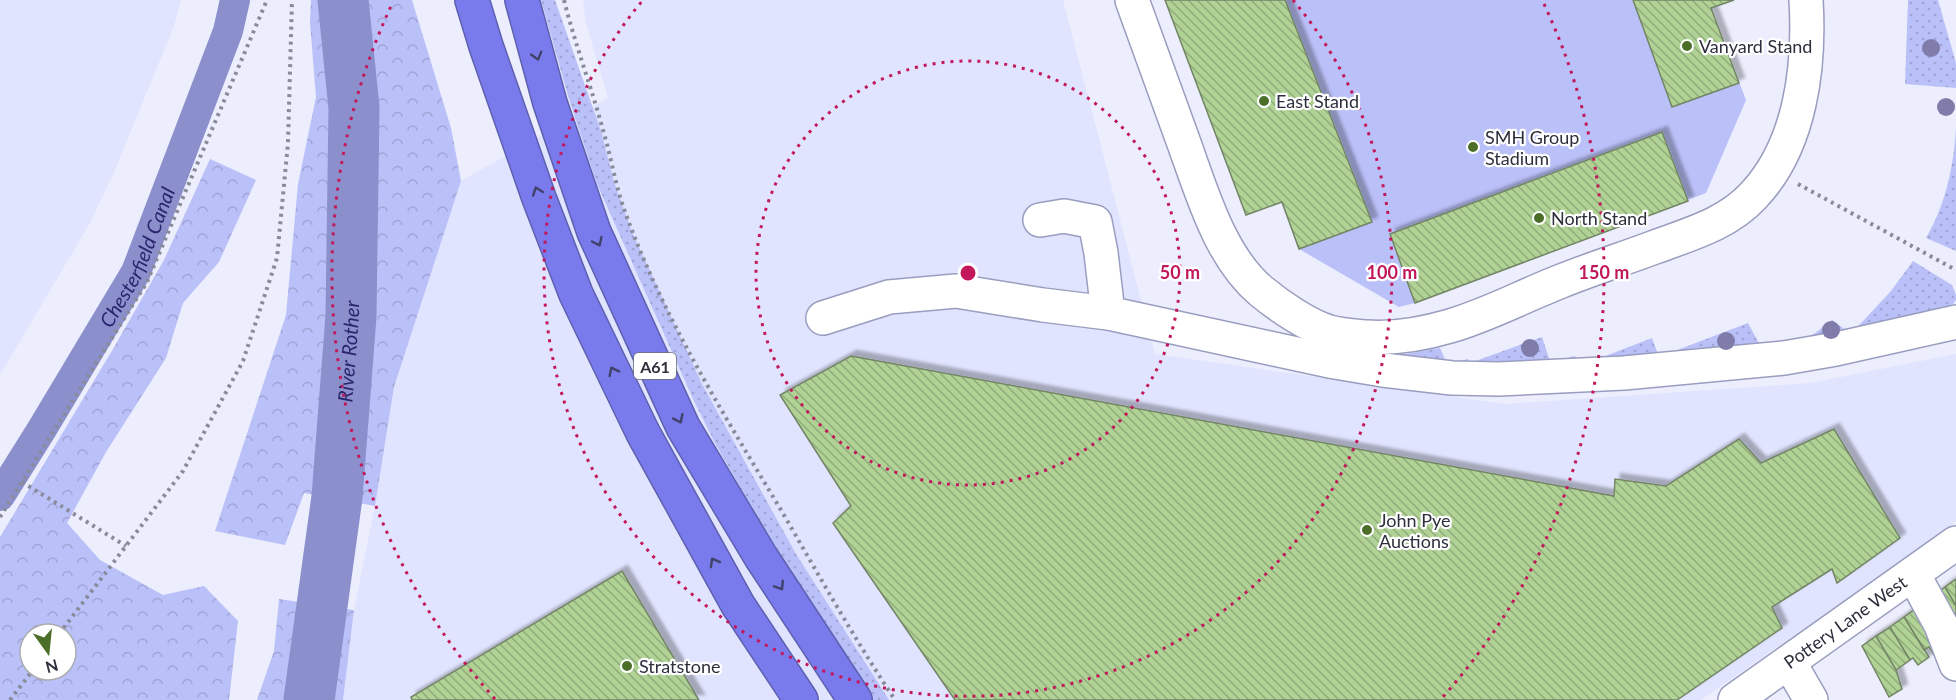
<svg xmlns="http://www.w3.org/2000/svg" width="1956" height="700" viewBox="0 0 1956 700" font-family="Lato,sans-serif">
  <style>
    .built { fill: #e0e4fe }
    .grass { fill: url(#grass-dots) }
    .forest { fill: url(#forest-crowns); fill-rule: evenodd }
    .pitch { fill: #bac0f8 }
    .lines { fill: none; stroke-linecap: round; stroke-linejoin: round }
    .canal { stroke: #8b90cd; stroke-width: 30 }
    .river { stroke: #8b90cd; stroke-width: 51 }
    .building { fill: url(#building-back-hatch); stroke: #738566; stroke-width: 1.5; filter: url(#shadow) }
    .minor-casing { stroke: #999dbf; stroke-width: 36 }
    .highway-casing { stroke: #5e60af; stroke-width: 36 }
    .path { stroke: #898b9a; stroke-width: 4; stroke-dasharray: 3 4.5; stroke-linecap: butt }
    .minor { stroke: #fff; stroke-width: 33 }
    .highway { stroke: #797bed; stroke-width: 33 }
    .tree { fill: #7f7caa }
    .oneway { stroke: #404269 }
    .ring { fill: none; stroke: #c2185b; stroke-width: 3; stroke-dasharray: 3 6 }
    .poi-dot { fill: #4b6f28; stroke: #fff; stroke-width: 2 }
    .labels { text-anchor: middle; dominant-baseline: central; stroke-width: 4.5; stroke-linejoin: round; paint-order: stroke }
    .shield { fill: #fff; stroke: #6c6d77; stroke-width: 1.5 }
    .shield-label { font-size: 16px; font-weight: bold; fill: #2d2f3d }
    .poi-label { font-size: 18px; fill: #2d2f3d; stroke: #fff; text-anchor: start }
    .street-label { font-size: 18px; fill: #2d2f3d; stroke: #fff }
    .water-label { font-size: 20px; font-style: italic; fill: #2a256e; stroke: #fff }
    .centre { fill: #c2185b; stroke: #fff; stroke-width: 3 }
    .ring-label { font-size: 18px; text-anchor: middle; font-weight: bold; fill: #c2185b; stroke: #fff; stroke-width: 4.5; stroke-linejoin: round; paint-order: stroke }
  </style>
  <defs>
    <pattern id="grass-dots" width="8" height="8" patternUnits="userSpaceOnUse" patternTransform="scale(1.5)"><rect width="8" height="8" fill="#bac0f8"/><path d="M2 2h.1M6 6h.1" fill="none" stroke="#a0a5d6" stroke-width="1.8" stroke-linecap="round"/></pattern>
    <pattern id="forest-crowns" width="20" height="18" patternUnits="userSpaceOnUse" patternTransform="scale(1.5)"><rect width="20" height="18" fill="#bac0f8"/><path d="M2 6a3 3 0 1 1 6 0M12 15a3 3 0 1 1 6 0" fill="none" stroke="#a0a5d6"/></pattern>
    <pattern id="building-back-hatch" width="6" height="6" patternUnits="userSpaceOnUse" patternTransform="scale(1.5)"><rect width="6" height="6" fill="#b0d295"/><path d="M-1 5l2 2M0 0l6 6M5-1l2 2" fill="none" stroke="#90ab7b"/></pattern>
    <filter id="shadow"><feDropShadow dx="5.5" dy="-5.5" stdDeviation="1.5" flood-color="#0004"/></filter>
  </defs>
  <rect width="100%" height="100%" fill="#eceefd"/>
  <path class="built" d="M0,0h181l-7,26 -59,144 -25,53 -90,152z
    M583,0h480l92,354 350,50 306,-21 145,-29v168l-255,178h-1358l11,-90 21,-104 19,-119 67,-206 147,-83 -22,-75z"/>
  <path class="grass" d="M541,0h14l46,131 13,51 18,50 70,152 94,170 93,146h-17l-110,-175 -46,-80 -22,-44 -97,-217 -29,-88z
    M1908,0h30l18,63v25l-51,-4z
    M1956,127v124l-30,-13c20,-34 28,-73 30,-111z
    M1913,261l39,24 4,10v5l-3,4 -28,11 -104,27 -64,9 -235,20 -50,-1 -103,-11v-6l36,1 35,-6 7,16 21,-5 2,4 72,-26 9,27 23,-8 8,5 8,1 62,-24 7,19 89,-34 13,24 21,-5 24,-2 26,-20 19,14 40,-43z"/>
  <path class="forest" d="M311,0h101l39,128 10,53 -67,206 -19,119 -71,-13 -19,52 -70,-14 71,-216 12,-131 18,-87 -6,-74z
    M210,159l46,21 -37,82 -36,41 -17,55 -60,94 -39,71 33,37 63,35 41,-9 34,35 -9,79h-229v-163l113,-188 51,-89zM30,634h36v36h-36z
    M279,599l75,11 -11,90h-86l17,-49z"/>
  <path class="pitch" d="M1165,0h569l-23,9 35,91 -40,93 -291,110 -16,4 -100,-58 -18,-47 -35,13z"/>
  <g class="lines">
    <path class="canal" id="s1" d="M0,496l42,-67 94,-157 92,-241 7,-31"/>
    <path class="river" id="s2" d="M309,700l28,-203 14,-181 3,-208 -11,-108"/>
  </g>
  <path class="building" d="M1165,0h120l87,222 -73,27 -17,-47 -36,13z
    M1633,0h101l-23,8 28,75 -67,24z
    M1662,132l26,69 -273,102 -25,-69z
    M851,356l763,140 1,-17 51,7 73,-47 22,24 73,-34 66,109 -63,45 -5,-14 -60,38 10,21 -105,72h-722l-122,-177 18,-17 -71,-111z
    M622,571l77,129h-287l-1,-3z
    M1956,579v27l-11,-19z
    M1945,587l11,19v19l-25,-27z
    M1918,607l21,44 -5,4 -5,-8 -5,3 -20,-33z
    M1904,617l25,40 -11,8 -5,-7 -3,2 -20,-33z
    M1890,627l20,33 -14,10 -20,-34z
    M1876,636l20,34 6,19 -13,8 -27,-51z"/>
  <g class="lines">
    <g class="minor-casing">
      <g id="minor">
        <path d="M1132,0c16,45 33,90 49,135 19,51 37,120 80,156 18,15 46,34 68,41 11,3 26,4 37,5 29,2 57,-3 84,-11 38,-11 73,-30 109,-44 32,-13 64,-23 96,-35 35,-13 72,-23 98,-51 48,-50 57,-130 53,-196"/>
        <path d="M1040,220l24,-4 31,6 6,31 7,60"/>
        <path d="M823,318l66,-21 67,-6 87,14 65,8 221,48 54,9 69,8 47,1 125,-6 160,-15 52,-9 120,-27"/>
        <path d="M1913,574l28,51 15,39"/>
        <path d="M1789,662l22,38"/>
        <path id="s3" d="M1735,700l221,-157"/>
      </g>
    </g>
    <g class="highway-casing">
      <path id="highway" d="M472,0l14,46 53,152 37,96 67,139 95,172 63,95
        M522,0l28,103 44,129 89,195 78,130 94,143"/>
    </g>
    <path class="path" d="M564,0c11,44 27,86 39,130 8,26 12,54 21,79 38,107 99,204 157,301 37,64 73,128 114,190
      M1798,184l158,86
      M22,482l104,64
      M0,517l147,-235 120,-282
      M59,634l124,-163 60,-110 34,-103 11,-115 4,-143
      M10,700l23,-30"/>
    <use href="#minor" class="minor"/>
    <use href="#highway" class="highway"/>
  </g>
  <g class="tree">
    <circle cx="1931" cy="48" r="9"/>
    <circle cx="1946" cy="107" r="9"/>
    <circle cx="1831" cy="330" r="9"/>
    <circle cx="1726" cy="341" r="9"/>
    <circle cx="1530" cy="348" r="9"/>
  </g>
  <defs><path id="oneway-chevron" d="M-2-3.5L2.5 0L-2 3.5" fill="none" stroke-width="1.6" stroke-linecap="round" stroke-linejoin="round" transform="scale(1.5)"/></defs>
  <g class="oneway">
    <use href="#oneway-chevron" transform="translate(537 56) rotate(74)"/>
    <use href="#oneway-chevron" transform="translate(537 191) rotate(-110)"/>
    <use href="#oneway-chevron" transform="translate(598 242) rotate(65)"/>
    <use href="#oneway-chevron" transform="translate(613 371) rotate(-116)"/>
    <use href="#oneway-chevron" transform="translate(679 419) rotate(65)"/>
    <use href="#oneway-chevron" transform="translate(714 562) rotate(-119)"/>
    <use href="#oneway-chevron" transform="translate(780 586) rotate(57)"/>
  </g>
  <g class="ring">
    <circle cx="968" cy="273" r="212"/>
    <path d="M1293 0A424 424 0 1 1 643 0"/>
    <path d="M495 699A636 636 0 0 1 392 4M1544 4A636 636 0 0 1 1441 699"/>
  </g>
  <g class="poi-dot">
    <circle cx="1687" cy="46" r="6"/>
    <circle cx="1264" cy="101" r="6"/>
    <circle cx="1473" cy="147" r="6"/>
    <circle cx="1539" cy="218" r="6"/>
    <circle cx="1367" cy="530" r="6"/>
    <circle cx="627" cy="666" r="6"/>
  </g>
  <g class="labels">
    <rect class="shield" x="634" y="353" width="42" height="26" rx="4.5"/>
    <g class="shield-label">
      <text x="655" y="366">A61</text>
    </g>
    <g class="poi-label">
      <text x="1699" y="46">Vanyard Stand</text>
      <text x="1276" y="101">East Stand</text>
      <text x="1485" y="137">SMH Group<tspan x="1485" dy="21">Stadium</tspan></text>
      <text x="1551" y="218">North Stand</text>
      <text x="1379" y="520">John Pye<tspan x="1379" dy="21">Auctions</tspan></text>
      <text x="639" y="666">Stratstone</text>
    </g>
    <g class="street-label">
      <text stroke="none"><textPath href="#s3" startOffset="135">Pottery Lane West</textPath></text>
    </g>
    <g class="water-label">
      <text stroke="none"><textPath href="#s1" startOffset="276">Chesterfield Canal</textPath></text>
      <text stroke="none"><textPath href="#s2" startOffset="351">River Rother</textPath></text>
    </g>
  </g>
  <circle cx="968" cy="273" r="9" class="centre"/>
  <g class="ring-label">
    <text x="1180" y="279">50 m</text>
    <text x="1392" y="279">100 m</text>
    <text x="1604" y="279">150 m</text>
  </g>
  <g transform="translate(48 652) rotate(165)"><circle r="28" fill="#ffffff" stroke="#abacb1" stroke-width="1.5"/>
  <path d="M0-4.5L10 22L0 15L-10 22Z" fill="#4b6f28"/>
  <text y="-9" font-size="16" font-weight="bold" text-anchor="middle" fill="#2d2f3d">N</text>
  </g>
</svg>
